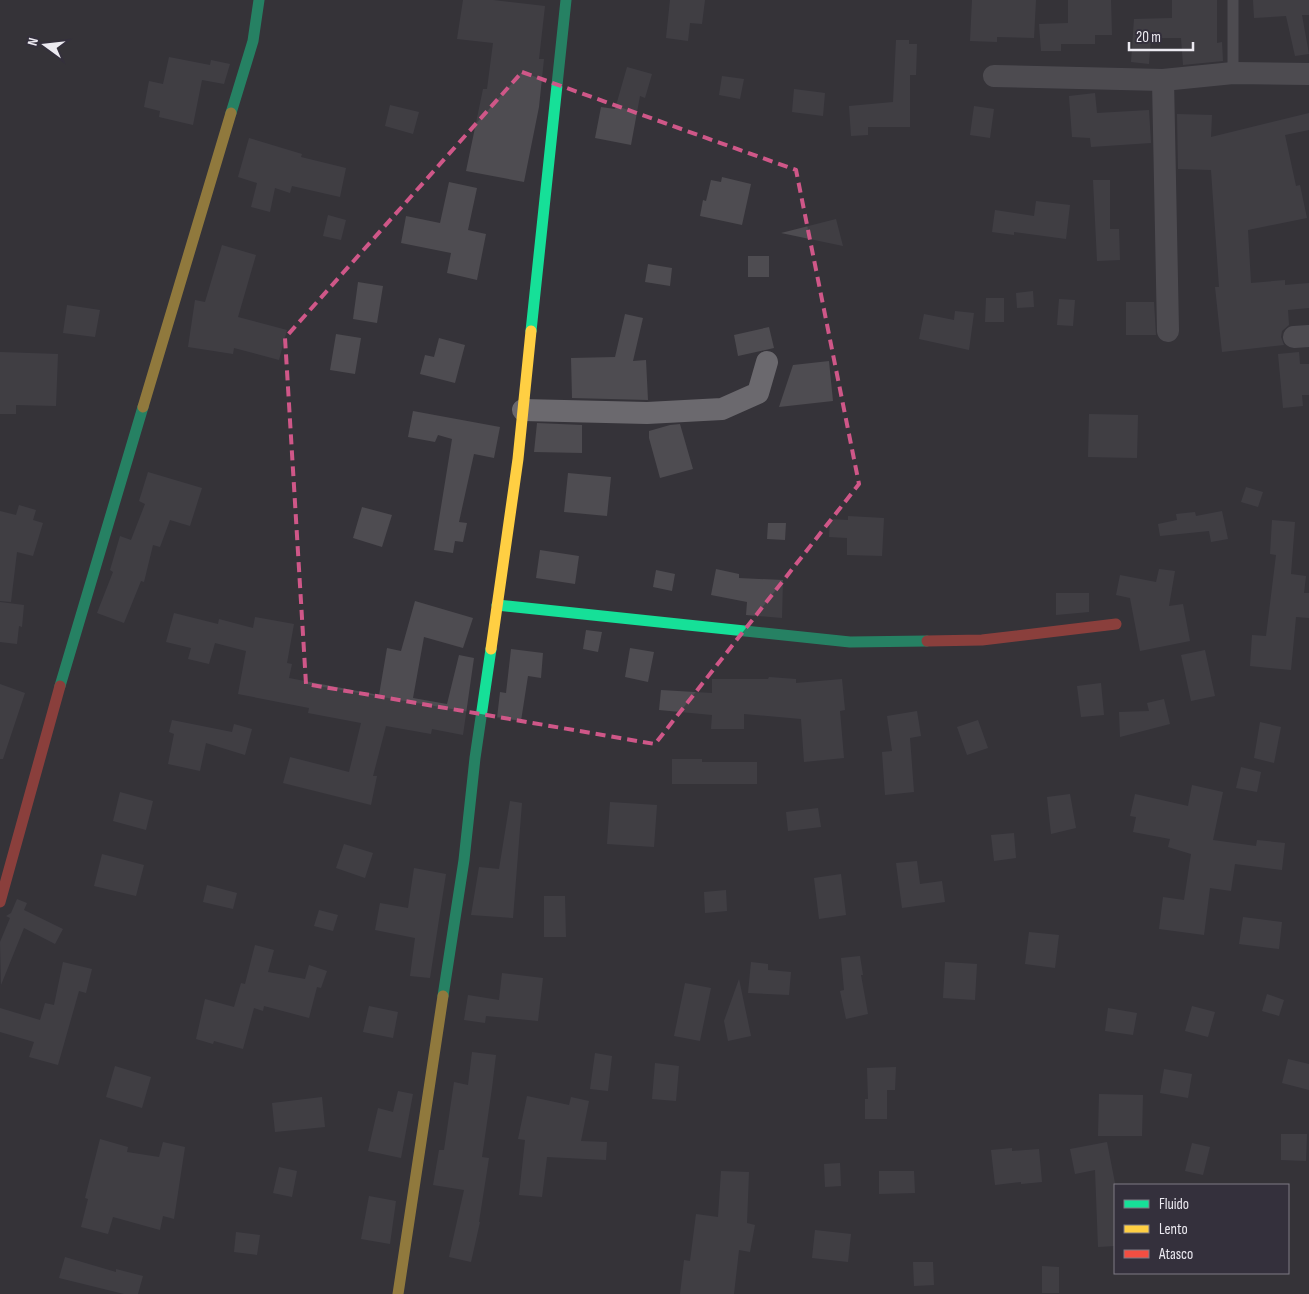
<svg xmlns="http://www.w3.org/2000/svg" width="1309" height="1294" viewBox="0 0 1309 1294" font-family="'Sofia Sans Condensed',sans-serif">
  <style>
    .building { fill: #4e4c51 }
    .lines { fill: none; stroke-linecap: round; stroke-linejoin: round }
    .lane { stroke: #6b696e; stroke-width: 11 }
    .street { stroke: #6b696e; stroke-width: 22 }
    .fast { stroke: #16e098; stroke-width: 11 }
    .slow { stroke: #ffcf43; stroke-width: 11 }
    .jam { stroke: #f24e42; stroke-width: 11 }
    .marked { fill: none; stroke: #cf5788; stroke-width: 4; stroke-dasharray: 10 6; stroke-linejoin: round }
  </style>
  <rect width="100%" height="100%" fill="#353339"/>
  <path class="building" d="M463,0h30l52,6 -6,53h5l-5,48 -15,75 -58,-11 17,-82h4l6,-46 -36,-4z
    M670,0h35l-3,24 -12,-1 -2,18 -22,-3z
    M972,0h64l-2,38 -37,-1v5l-27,-1z
    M1068,0h43l1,35h-17v9h-34v7h-20l-2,-27 29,-1z
    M1172,0h45v43l5,-1 1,19 -40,4 -2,-27h-30l-2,26 -18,-2 3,-43 38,-1z
    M1253,0h56v15h-7l7,39 -14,2 -9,-40 -32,2z
    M896,40h13v4h8l-1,31h-6v52h-42v8l-17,1 -2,-30 44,-4z
    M169,57l41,8 1,-5 19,4 -6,20 -22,-4 -9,45 -34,-8 1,-6 -16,-4 5,-26 14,3z
    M627,67l25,7 -7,24 -5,-2 -9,49 -36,-7 6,-31 14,2z
    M722,76l22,3 -4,20 -21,-4z
    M794,89l31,4 -2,23 -31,-4z
    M1095,93l2,20 52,-3 2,33 -60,4 -1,-9 -18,-1 -3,-41z
    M390,105l29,7 -6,22 -28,-8z
    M974,106l20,3 -4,29 -20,-3z
    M1309,113v17l-24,5 11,51 4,-1 7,33 -59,12 3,53 34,-3v5l24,-2v25l-21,2 1,15 -7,6 -1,6 3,8 -62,7 -7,-65h4l-8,-117 -33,-1 -1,-55 35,1 -1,22z
    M249,138l53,16 -1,3 45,11 -6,29 -48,-11 -2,7 -15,-5 -5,24 -19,-5 6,-24 -19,-6z
    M722,177l29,7 -9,41 -42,-9 3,-16 3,1 5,-21 10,2z
    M1093,180h17v49h9l1,31 -23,1z
    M449,182l28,6 -9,42 18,4 -9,46 -30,-7 4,-20 -50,-10 5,-27 34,7z
    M1036,201l34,4 -4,34 -52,-7v3l-22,-3 3,-22 39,6z
    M328,215l18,5 -5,20 -18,-4z
    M836,219l7,27 -62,-13z
    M222,245l34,10 -18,62 49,13 -8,30 -45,-12 -1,6 -45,-7 7,-47 10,2z
    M748,256h21v21h-21z
    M648,264l24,4 -2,18 -25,-4z
    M358,282l25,4 -6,37 -24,-4z
    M1033,291l1,16 -17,1 -1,-15z
    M986,298h18v24h-19z
    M1059,299l16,1 -2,26 -16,-1z
    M1126,302h28l2,33h-30z
    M67,305l33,5 -5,27 -32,-4z
    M955,311l19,2 -5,37 -50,-11 5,-25 30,6z
    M625,314l18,4 -10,43 13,-1 2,40 -76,-2 -1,-40 44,-1z
    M769,327l5,21 -36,8 -4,-21z
    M336,334l25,4 -6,36 -25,-4z
    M439,338l26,7 -10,38 -35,-9 5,-19 9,2z
    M0,352l58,2 -2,52 -40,-1v9h-16z
    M1299,352l1,12h9v31h-7l1,11 -20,2 -5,-54z
    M829,361l4,40 -54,6 14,-42z
    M413,411l87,16 -6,31 -20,-4 -15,68 8,1 -4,19 -8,-1 -2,12 -19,-3 18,-111 -14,-4 -3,7 -27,-5z
    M1089,414l49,1 -1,43 -49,-1z
    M537,423l45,2v28l-48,-1z
    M680,424l13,45 -33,9 -11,-40v-7l21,-6z
    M148,472l54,16 -12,38 -20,-6 -10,27 -7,-2 -9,37 -3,-1 -17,42 -27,-10 16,-41 -3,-2 10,-34 11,4 14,-36 -6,-3z
    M568,473l43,4 -4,39 -43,-4z
    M1246,487l17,5 -5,15 -17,-5z
    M19,505l17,5 -3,10 10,3 -10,33 -16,-4 -6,50 -11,-1v-90l16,4z
    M362,507l30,8 -10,32 -29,-9z
    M1222,511l6,28 -17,3 -2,-11 -49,5 -2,-12 19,-4 -1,-6 19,-2 1,4z
    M848,516l36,2 -2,38 -35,-1v-17l-18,-1 1,-18 18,1z
    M1272,520l23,2 -4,52 15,2 -2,17h5v25l-13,-1 -5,53 -41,-4 2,-31 14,1 10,-81 -6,-1z
    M768,523h18l-1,17 -18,-1z
    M540,550l39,6 -4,28 -39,-6z
    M716,569l23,5v4l44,2 -1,38 -36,-3 1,-13 -36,-7z
    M1159,569l16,2 -6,35 14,-2 7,37 -50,10 -10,-53 -14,-3 4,-20 36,7z
    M656,570l19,4 -3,17 -19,-4z
    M1056,593h33v19l-33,3z
    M415,601l58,17 -10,30 -39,-11 -11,61 34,6 12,-49 15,3 -11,77 -31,-6 -1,5 -45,-8 -13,50h4l-6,29 -88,-22 7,-26 59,15 12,-49 -53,-10 1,-5 -71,-14 8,-43 -31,-8 -6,21 -21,-5 3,-11 -25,-6 8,-29 44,11 1,-5 34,9 2,-11 39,7 -7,39 5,1 -3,14 90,17 8,-47 14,3z
    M0,602l24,3 -2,22 -3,-1 -2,18 -17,-2z
    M586,630l16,2 -4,20 -15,-3z
    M630,648l24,4 -6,30 -23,-5z
    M511,649l32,4 -2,25 -13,-2 -7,45 -24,-3 3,-26 6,1z
    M1205,650l10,46 -24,5 -10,-46z
    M769,677l27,2v4l46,-4 3,31 -5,1 4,47 -40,4 -3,-43 -57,-5v15h-33l1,-14 -53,-5 2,-20 51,3v-14h56z
    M1101,683l3,32 -23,2 -4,-31z
    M0,684l25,9 -22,66h-3z
    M1164,699l6,25 -50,13 -1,-25 30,-1 -2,-8z
    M917,711l4,25 -11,2 4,54 -29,3 -3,-43 10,-1 -5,-35z
    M172,720l60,12 2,-8 18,5 -7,26 -39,-12 -6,28 -32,-7 6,-30 -5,-2z
    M978,720l10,28 -21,7 -10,-28z
    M1260,722l21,5 -7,36 -20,-5z
    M672,759h30v3h55v22h-85z
    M1241,767l20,5 -4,20 -21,-4z
    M1192,785l31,7 -10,48 43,6 1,-6 28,3 -3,27 -47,-6 -4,27 -21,-3 -6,47 -45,-6 4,-32 21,3 7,-46 -23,-7 2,-8 -37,-7 3,-15 -6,-1 5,-22 53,12z
    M120,792l33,9 -7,29 -33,-9z
    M1070,794l6,34 -25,6 -4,-37z
    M510,801l12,2 -9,115 -42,-3 8,-48 20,2z
    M610,802l47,3 -3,42 -47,-3z
    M818,808l3,19 -33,4 -2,-19z
    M1014,833l2,25 -22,3 -3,-26z
    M344,844l29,9 -8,25 -29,-10z
    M102,854l42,11 -8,31 -42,-10z
    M917,861l3,23 22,-3 3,21 -43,6 -6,-45z
    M414,868l32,6 -16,104 -20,-2 5,-38 -40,-8 5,-27 28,5z
    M841,874l5,41 -27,4 -5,-41z
    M207,885l30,8 -4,16 -30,-7z
    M726,890l1,21 -22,2 -1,-21z
    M544,896h21l1,41h-22z
    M17,899l10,4 -3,7 39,19 -8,15 -31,-16 -23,57 -1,-43 10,-24 -4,-2 5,-3z
    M319,910l19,5 -5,16 -19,-5z
    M1243,917l39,5 -3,27 -40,-5z
    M1029,932l30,3 -4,33 -30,-4z
    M255,945l19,5 -6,22 37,7 4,-14 18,6 -6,17 -4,-1 -8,31 -45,-12 -1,5 -9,-3 -11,41 -29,-8 -1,3 -17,-5 9,-40 29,8 7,-24 4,1z
    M860,956l3,19h-2l7,39 -22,5 -6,-28 4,-1 -3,-32z
    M63,962l29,7 -6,24 -7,-2 -21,74 -29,-8 5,-15 -34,-10v-24l40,12 5,-17 9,2z
    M751,962l17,2v6l23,2 -2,23 -41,-2z
    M945,962l32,2 -2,36 -32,-2z
    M502,973l41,5 -5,43 -52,-5 -1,7 -21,-3 4,-25 31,5z
    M739,979l12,57 -23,5 -4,-20z
    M685,983l26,5 -11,53 -26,-5z
    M1267,994l17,6 -5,16 -17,-5z
    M369,1006l29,6 -5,26 -30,-6z
    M1192,1006l23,6 -7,25 -23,-6z
    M1108,1008l29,5 -4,22 -28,-4z
    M472,1052l24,3 -4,33 -10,69 7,1 -10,64h1l-9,40 -22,-5 15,-67 -31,-5 6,-35h5l10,-68 14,3z
    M595,1053l17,3 -4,35 -18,-2z
    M1288,1059l21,5v26l-27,-7z
    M655,1063l24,3 -3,35 -24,-2z
    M115,1066l36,11 -9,31 -36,-11z
    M896,1067l-1,23h-8v29h-22v-20h3l-1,-31z
    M1164,1069l28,5 -4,24 -28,-5z
    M398,1091l15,3 -12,64 -33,-7 10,-43 15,4z
    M1099,1094l44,1 -1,41h-44z
    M527,1096l42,9 2,-8 18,4 -8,40 26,1 -1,18 -59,-3 -5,40 -23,-2 6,-55 -7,-1z
    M322,1097l3,30 -50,5 -3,-29z
    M1281,1134h26l-1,27 -25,-1z
    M100,1139l28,8 -1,5 32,5 4,-15 22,5 -11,72 -11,-3 -3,14 -47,-13 -5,17 -27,-7 7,-28 -3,-1z
    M1107,1142l8,41v63l-17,1 -3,-77 -20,4 -5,-25z
    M1192,1143l18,4 -7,28 -18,-4z
    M1012,1148v3l27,-2 3,33 -21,2v-2l-26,3 -4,-35z
    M840,1163l1,23 -16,1 -1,-23z
    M279,1167l18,4 -5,26 -19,-4z
    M721,1171l28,1 -2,51 8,2 -5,27 -11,-2 -5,44h-54l4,-34 6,1 6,-47 22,3z
    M879,1171h35l1,22 -36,1z
    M369,1196l27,5 -6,43 -29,-5z
    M815,1230l36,4 -3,28 -36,-4z
    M236,1232l24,3 -3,20 -23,-3z
    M65,1257l51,15v-3l27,7 -5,18h-14l-65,-16z
    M913,1262h20l1,23 -20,1z
    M1042,1266l17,1v26h-17z"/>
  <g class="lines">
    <path class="lane" d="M1233,73v-73"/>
    <path class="street" d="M994,76l169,4 70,-7 76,1
      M1163,80l5,251
      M1294,337l15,-1
      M523,410l124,3 75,-4 36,-16 9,-31"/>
    <path class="fast" d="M231,113l22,-72 6,-41
      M531,331l35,-331
      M497,605l353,37 77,-1
      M60,686l83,-279
      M443,996l21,-136 11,-102 16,-109"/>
    <path class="slow" d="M143,407l88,-294
      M491,649l27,-190 13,-128
      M398,1294l45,-298"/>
    <path class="jam" d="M927,641l55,-1 134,-16
      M0,902l60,-216"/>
  </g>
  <path d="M0 0H1309V1294H0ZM522,72l274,98 63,314 -204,260 -349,-60 -21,-346z" fill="#353339" fill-opacity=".55" fill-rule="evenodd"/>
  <path class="marked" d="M522,72l274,98 63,314 -204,260 -349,-60 -21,-346z"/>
  <rect x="1114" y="1184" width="175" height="90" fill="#34303c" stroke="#7e7a84"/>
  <rect x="1124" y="1200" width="25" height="8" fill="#16e098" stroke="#7e7a84"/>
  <text x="1159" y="1209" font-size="15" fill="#eceaf1">Fluido</text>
  <rect x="1124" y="1225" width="25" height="8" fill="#ffcf43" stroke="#7e7a84"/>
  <text x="1159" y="1234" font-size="15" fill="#eceaf1">Lento</text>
  <rect x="1124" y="1250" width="25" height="8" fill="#f24e42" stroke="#7e7a84"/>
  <text x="1159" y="1259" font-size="15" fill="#eceaf1">Atasco</text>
  <g transform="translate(45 45) rotate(285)" stroke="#34303c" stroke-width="4" paint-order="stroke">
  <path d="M0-4L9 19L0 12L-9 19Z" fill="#eceaf1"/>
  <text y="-8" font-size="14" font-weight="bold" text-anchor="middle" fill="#eceaf1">N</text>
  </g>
  <path d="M1129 42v8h64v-8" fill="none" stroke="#eceaf1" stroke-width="2.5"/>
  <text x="1136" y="42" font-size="15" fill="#eceaf1" stroke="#34303c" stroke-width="4" paint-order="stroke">20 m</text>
</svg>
